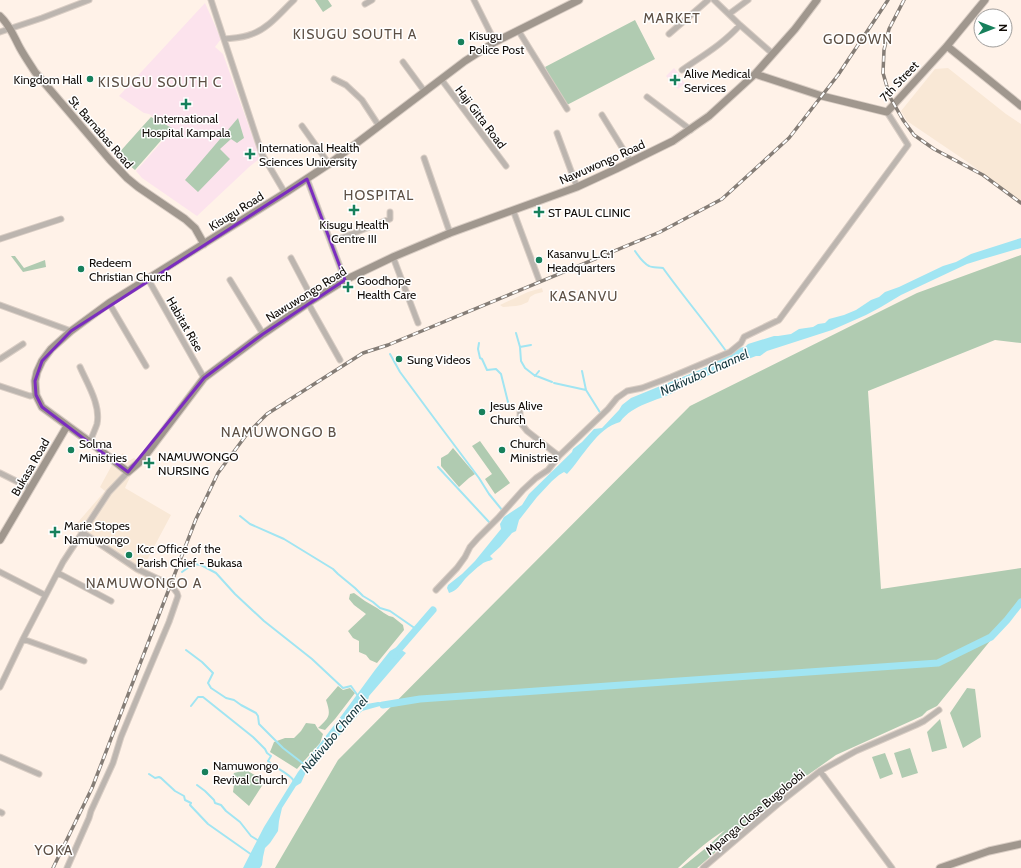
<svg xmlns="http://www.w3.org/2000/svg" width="1021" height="868" viewBox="0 0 1021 868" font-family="Cabin,sans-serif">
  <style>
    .commercial { fill: #f9e8d6 }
    .medical { fill: #fce3ed }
    .green { fill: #b0cbb1 }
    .water { fill: #a1e5f2 }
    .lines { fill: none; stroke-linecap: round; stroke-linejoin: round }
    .stream { stroke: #a1e5f2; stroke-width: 2 }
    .canal { stroke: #a1e5f2; stroke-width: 7 }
    .street-casing { stroke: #d9cdc4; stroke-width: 7 }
    .secondary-casing { stroke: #d9cdc4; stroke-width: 9 }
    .street { stroke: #bcb5af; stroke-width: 5 }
    .secondary { stroke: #a0978e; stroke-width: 7 }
    .rail-casing { stroke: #857d76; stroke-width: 3.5 }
    .rail { stroke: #fff; stroke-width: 2; stroke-dasharray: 6; stroke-linecap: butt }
    .marked { fill: none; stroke: #7b2cbf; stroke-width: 3; stroke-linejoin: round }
    .poi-dot { fill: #17805c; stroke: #fff; stroke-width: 1.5 }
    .labels { text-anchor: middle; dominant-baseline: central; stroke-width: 3; stroke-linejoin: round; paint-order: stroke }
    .poi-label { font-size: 12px; fill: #110c08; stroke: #fff; text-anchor: start }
    .street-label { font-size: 12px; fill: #110c08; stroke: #fff }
    .water-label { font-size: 13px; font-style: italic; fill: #18393f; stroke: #fff }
    .quarter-label { font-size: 14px; letter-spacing: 1px; fill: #5d5045; stroke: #fff }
  </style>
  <rect width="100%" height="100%" fill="#fff2e8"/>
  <path class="commercial" d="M948,68l58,46 15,10v79l-52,-40 -62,-42 -6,-10 34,-42z
    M542,288l1,4 -8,2 -5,3 -2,5 -7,3 -5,1 -13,1 -3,-2 28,-13z
    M123,453l4,9 7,-4 9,6 -12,11 -6,13 46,27 -32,60 -67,-46 33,-38 -5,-4 13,-24z"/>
  <path class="medical" d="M205,3l16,36 -6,8 8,7 36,101 -1,5 -9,7 -1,1 -51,48 -55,-38 -6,-7 37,-42 -24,-15 -5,-1 -25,-17z
    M674,68l6,7 -1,2 6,6 -7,6 -12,-13z"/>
  <path class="green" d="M315,0h13l4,6 -9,6z
    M635,20l20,39 -90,47 -20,-39z
    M151,117l21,11 -37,42 -18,-15z
    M238,118l6,20 -7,5 -6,-4 -11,10 10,10 -32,33 -13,-12z
    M1021,255v88l-26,-3 -127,51 13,198 140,-21v35l-84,103 -10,5 -5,5 -86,39 -41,29 -98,84h-16l26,-21 18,-17c-17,10 -32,24 -47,38h-403l63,-108 352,-354 227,-113z
    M11,256h4l9,12 21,-8 1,7 -23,5z
    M480,441l30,42 -15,11 -10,-15 7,-5 -20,-28z
    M453,448l22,26 -6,4 -10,9 -18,-21v-8l7,-4z
    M354,593l11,8 12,7 7,5 5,3 4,1 10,8 1,5 -27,33 -7,-3 -4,-5 -7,-3v-11l-6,-3 -5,-7 18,-17 -12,-9 -5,-6 1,-5z
    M338,686l5,4 7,-2 5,5 -20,26 -10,11 -7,-2c12,-11 13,-13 8,-28z
    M967,688l8,1 6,48 -18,11 -13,-35z
    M940,719l7,29 -15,4 -5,-20z
    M306,723l9,1 3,5 5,5 -3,9 -23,26 -27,-17 4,-10 11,-4h9l7,-7z
    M910,748l8,25 -16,5 -8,-25z
    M885,753l8,21 -13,5 -8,-22z
    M246,770l19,11 -16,25 -16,-14 1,-7 -4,-2 4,-10z"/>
  <path class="water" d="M1021,238v10l-38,11 -16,5 -66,31 -20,12 -15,8 -34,15 -65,21 -7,5h-4l-39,15 -3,3c-9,1 -9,5 -17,8 -4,2 -10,2 -15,4 -2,2 -5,4 -7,6 -18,9 -42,12 -55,30 -23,6 -37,35 -53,52l-3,-2 -5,3 -7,6 -15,16 -18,23 -3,11 -4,2 -12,14 -10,9 3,3c-5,3 -8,2 -11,5 -6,4 -12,10 -17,15 -5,6 -8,12 -16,14l-2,-5 1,-3 14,-11 13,-13 26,-32 -1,-5 4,-7 18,-12 7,-11 43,-42 1,-3 9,-7 12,-13 8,-1 17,-18 3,-5 9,-7 71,-29 11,-5 9,-7 10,-3 6,-6 7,-1 3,-3 26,-8h4l13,-2 8,-5 14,-2 5,-3 7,-1 4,-4 15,-4 12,-5 15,-10 8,-3 6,-5 14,-5 44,-21 13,-4 15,-8z
    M397,647l9,6 -37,43 -2,8 11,-2 13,1 -29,8 -19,21 -12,11 -13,14 -12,15 -5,11 -5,3 -14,22 -3,13 -1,10 -8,12 -5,5 -2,9 -1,8 -2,3h-17l21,-41 34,-55 44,-57 33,-45 15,-19z"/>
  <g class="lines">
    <path class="stream" d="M635,251c4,6 8,12 14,15 3,2 10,1 14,2 20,28 43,55 63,83
      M516,333l4,14 1,14 4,7 9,7 18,7
      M479,343l-1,6 2,9 2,1 5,11 9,-1 5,5 9,36
      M520,347l11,-2
      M390,354l10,18 34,46 45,60 10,16 13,16
      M582,371l4,19
      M535,376l4,-5
      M554,383l32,7 15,24
      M438,467l51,55
      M240,516l10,8 34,15 49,30 5,5 17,14 8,8 10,6 7,6 10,3 26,18
      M182,572l11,-8 8,1 15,8 19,21 29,27 48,38 31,29 8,-2 7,10
      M186,650l16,12 11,11 -5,10 3,5 15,10 8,2 7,5 15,8 2,3 1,8 24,24 22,17
      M191,706l7,-9h5l50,40 12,12 2,4 4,3 -3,5c8,8 21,12 26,20
      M149,774l6,4 4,-1 2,1 14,13 9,5 1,4 6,3 -1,2 18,19 44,31
      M197,785l8,6 9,9 1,3 6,2 5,6 14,11 11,14 8,5"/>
    <path class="canal" d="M394,655l39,-45
      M383,705l37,-6 518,-36 53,-26 16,-17 14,-18"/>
    <g class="street-casing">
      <path id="street" d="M211,0l51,154 23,39
        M474,0l21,42
        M714,0l26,25 33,29
        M365,4l7,-4
        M729,14l19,-14
        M518,30l49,79
        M0,32l42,-14 47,-18
        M669,34l39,-34
        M224,39c9,-1 19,-1 28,-5 17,-6 29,-22 42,-34
        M403,62l22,30
        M682,70c20,-14 41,-26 58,-45
        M334,79l12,6 16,15 17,26
        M441,79l65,87
        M647,97l44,33
        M602,115l29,47
        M302,126l27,38
        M557,133l20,54
        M424,158l26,75
        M307,179l38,101
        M513,210l26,70
        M0,239l61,-20
        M331,242l59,-23v-7
        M393,257l25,66
        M291,258l22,42
        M148,279l56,99
        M230,280l33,54
        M109,303l37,63
        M308,303l32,57
        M0,305l71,26
        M0,359l23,-15
        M80,367c7,16 21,38 17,57 -2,6 -5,12 -7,18
        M0,386l30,10 6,-1
        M520,412v10l7,9 32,25
        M0,473l30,15
        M0,572l45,23
        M58,573l53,28
        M436,590l21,-22 8,-11 5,-10 8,-9 20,-20 25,-28 13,-12 12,-8 11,-14 49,-47 9,-11 10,-7 15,-3 29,-11 59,-25 11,-9 3,-6 35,-17 129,-175 -21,-33
        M23,639l61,22
        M0,687l23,-48 40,-77 46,-70 19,-20
        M0,757l39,17
        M820,771l72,97
        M0,812l2,1
        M67,868l22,-50 2,-7 22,-48 8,-26 24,-58 24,-57 9,-26 -1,-3 -6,-8 -34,-16 -55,-37
        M703,868l75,-64 42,-33 36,-20 60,-26 8,-4 15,-11"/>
    </g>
    <g class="secondary-casing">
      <path id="secondary" d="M579,0l-84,42 -30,19 -136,103 -44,29 -176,110 -38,28 -20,18 -9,12 -5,11 -2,9 1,14 6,12 48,35 38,30 14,-12 62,-82 59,-44 45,-31 37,-23 48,-23 57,-24 127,-46 39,-18 57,-28 36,-25 46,-42 40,-45 22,-29
        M0,16c10,9 14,21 20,32 5,9 10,16 15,24l75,88 17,18 11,9 47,32 10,9 9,16
        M947,46l74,60
        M755,74l67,22 65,16 60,-66 38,-46
        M0,540l67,-114
        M940,868l49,-17 32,-7"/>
    </g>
    <use href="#street" class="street"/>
    <use href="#secondary" class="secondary"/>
    <g class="rail-casing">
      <path id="rail" d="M904,0l-15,29 -5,21 -1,23 7,24 13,23 11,15 20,14 49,26 38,28
        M53,868l39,-80 104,-269 22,-46 29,-39 20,-20 96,-61 25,-8 272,-113 62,-33 67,-61 49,-63 50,-75"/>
    </g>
    <use href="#rail" class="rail"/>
  </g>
  <path class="marked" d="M307,179l38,101 -82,54 -59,44 -76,94 -86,-65 -6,-12 -1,-14 7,-20 29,-30z"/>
  <g class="poi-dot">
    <circle cx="461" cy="42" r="4"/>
    <circle cx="90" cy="79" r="4"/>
    <path d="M673 74h4v4h4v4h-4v4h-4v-4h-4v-4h4z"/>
    <path d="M184 98h4v4h4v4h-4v4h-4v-4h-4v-4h4z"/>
    <path d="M248 148h4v4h4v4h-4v4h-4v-4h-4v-4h4z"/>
    <path d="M352 204h4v4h4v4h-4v4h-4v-4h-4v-4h4z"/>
    <path d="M537 206h4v4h4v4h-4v4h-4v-4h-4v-4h4z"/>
    <circle cx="539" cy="260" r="4"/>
    <circle cx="81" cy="269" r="4"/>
    <path d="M346 281h4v4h4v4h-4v4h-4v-4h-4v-4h4z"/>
    <circle cx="399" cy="359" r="4"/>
    <circle cx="482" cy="412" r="4"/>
    <circle cx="71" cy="450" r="4"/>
    <circle cx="502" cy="450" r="4"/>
    <path d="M147 457h4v4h4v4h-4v4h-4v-4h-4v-4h4z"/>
    <path d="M53 526h4v4h4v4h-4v4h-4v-4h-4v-4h4z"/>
    <circle cx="129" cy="555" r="4"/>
    <circle cx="205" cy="772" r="4"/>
  </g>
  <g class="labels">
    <g class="poi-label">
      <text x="469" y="35">Kisugu<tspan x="469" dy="14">Police Post</tspan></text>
      <text x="684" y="73">Alive Medical<tspan x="684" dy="14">Services</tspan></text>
      <text x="82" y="79" text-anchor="end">Kingdom Hall</text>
      <text x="186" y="118" text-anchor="middle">International<tspan x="186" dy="14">Hospital Kampala</tspan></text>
      <text x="259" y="147">International Health<tspan x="259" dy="14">Sciences University</tspan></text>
      <text x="548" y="212">ST PAUL CLINIC</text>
      <text x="354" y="224" text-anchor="middle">Kisugu Health<tspan x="354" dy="14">Centre III</tspan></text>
      <text x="547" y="253">Kasanvu L.C.1<tspan x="547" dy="14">Headquarters</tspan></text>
      <text x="89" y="262">Redeem<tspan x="89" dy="14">Christian Church</tspan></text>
      <text x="357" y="280">Goodhope<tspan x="357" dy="14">Health Care</tspan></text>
      <text x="407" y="359">Sung Videos</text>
      <text x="490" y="405">Jesus Alive<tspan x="490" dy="14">Church</tspan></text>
      <text x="79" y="443">Solma<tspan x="79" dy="14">Ministries</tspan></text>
      <text x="510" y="443">Church<tspan x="510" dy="14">Ministries</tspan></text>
      <text x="158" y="456">NAMUWONGO<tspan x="158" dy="14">NURSING</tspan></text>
      <text x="64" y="525">Marie Stopes<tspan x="64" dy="14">Namuwongo</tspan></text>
      <text x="137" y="548">Kcc Office of the<tspan x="137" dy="14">Parish Chief - Bukasa</tspan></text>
      <text x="213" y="765">Namuwongo<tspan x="213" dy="14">Revival Church</tspan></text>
    </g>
    <g class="street-label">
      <text transform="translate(899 81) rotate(-47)">7th Street</text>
      <text transform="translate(481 117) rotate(53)">Haji Gitta Road</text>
      <text transform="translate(101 132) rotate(49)">St. Barnabas Road</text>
      <text transform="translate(602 162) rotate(-24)">Nawuwongo Road</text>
      <text transform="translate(236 211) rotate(-32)">Kisugu Road</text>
      <text transform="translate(306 294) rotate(-32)">Nawuwongo Road</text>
      <text transform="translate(185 324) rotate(60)">Habitat Rise</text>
      <text transform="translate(30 467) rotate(-60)">Bukasa Road</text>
      <text transform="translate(755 812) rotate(-40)">Mpanga Close Bugoloobi</text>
    </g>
    <g class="water-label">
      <text transform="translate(704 372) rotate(-24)">Nakivubo Channel</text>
      <text transform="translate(334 734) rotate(-50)">Nakivubo Channel</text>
    </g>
    <g class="quarter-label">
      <text x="672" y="18">MARKET</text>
      <text x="355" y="34">KISUGU SOUTH A</text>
      <text x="858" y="39">GODOWN</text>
      <text x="160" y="82">KISUGU SOUTH C</text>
      <text x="379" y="195">HOSPITAL</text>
      <text x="584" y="296">KASANVU</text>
      <text x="279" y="432">NAMUWONGO B</text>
      <text x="144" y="583">NAMUWONGO A</text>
      <text x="54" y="850">YOKA</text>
    </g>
  </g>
  <g transform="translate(993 28) rotate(90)"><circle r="19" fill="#ffffff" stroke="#a09e9c"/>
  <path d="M0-3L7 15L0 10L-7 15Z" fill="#17805c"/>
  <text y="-6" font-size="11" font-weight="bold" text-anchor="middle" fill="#110c08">N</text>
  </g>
</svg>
